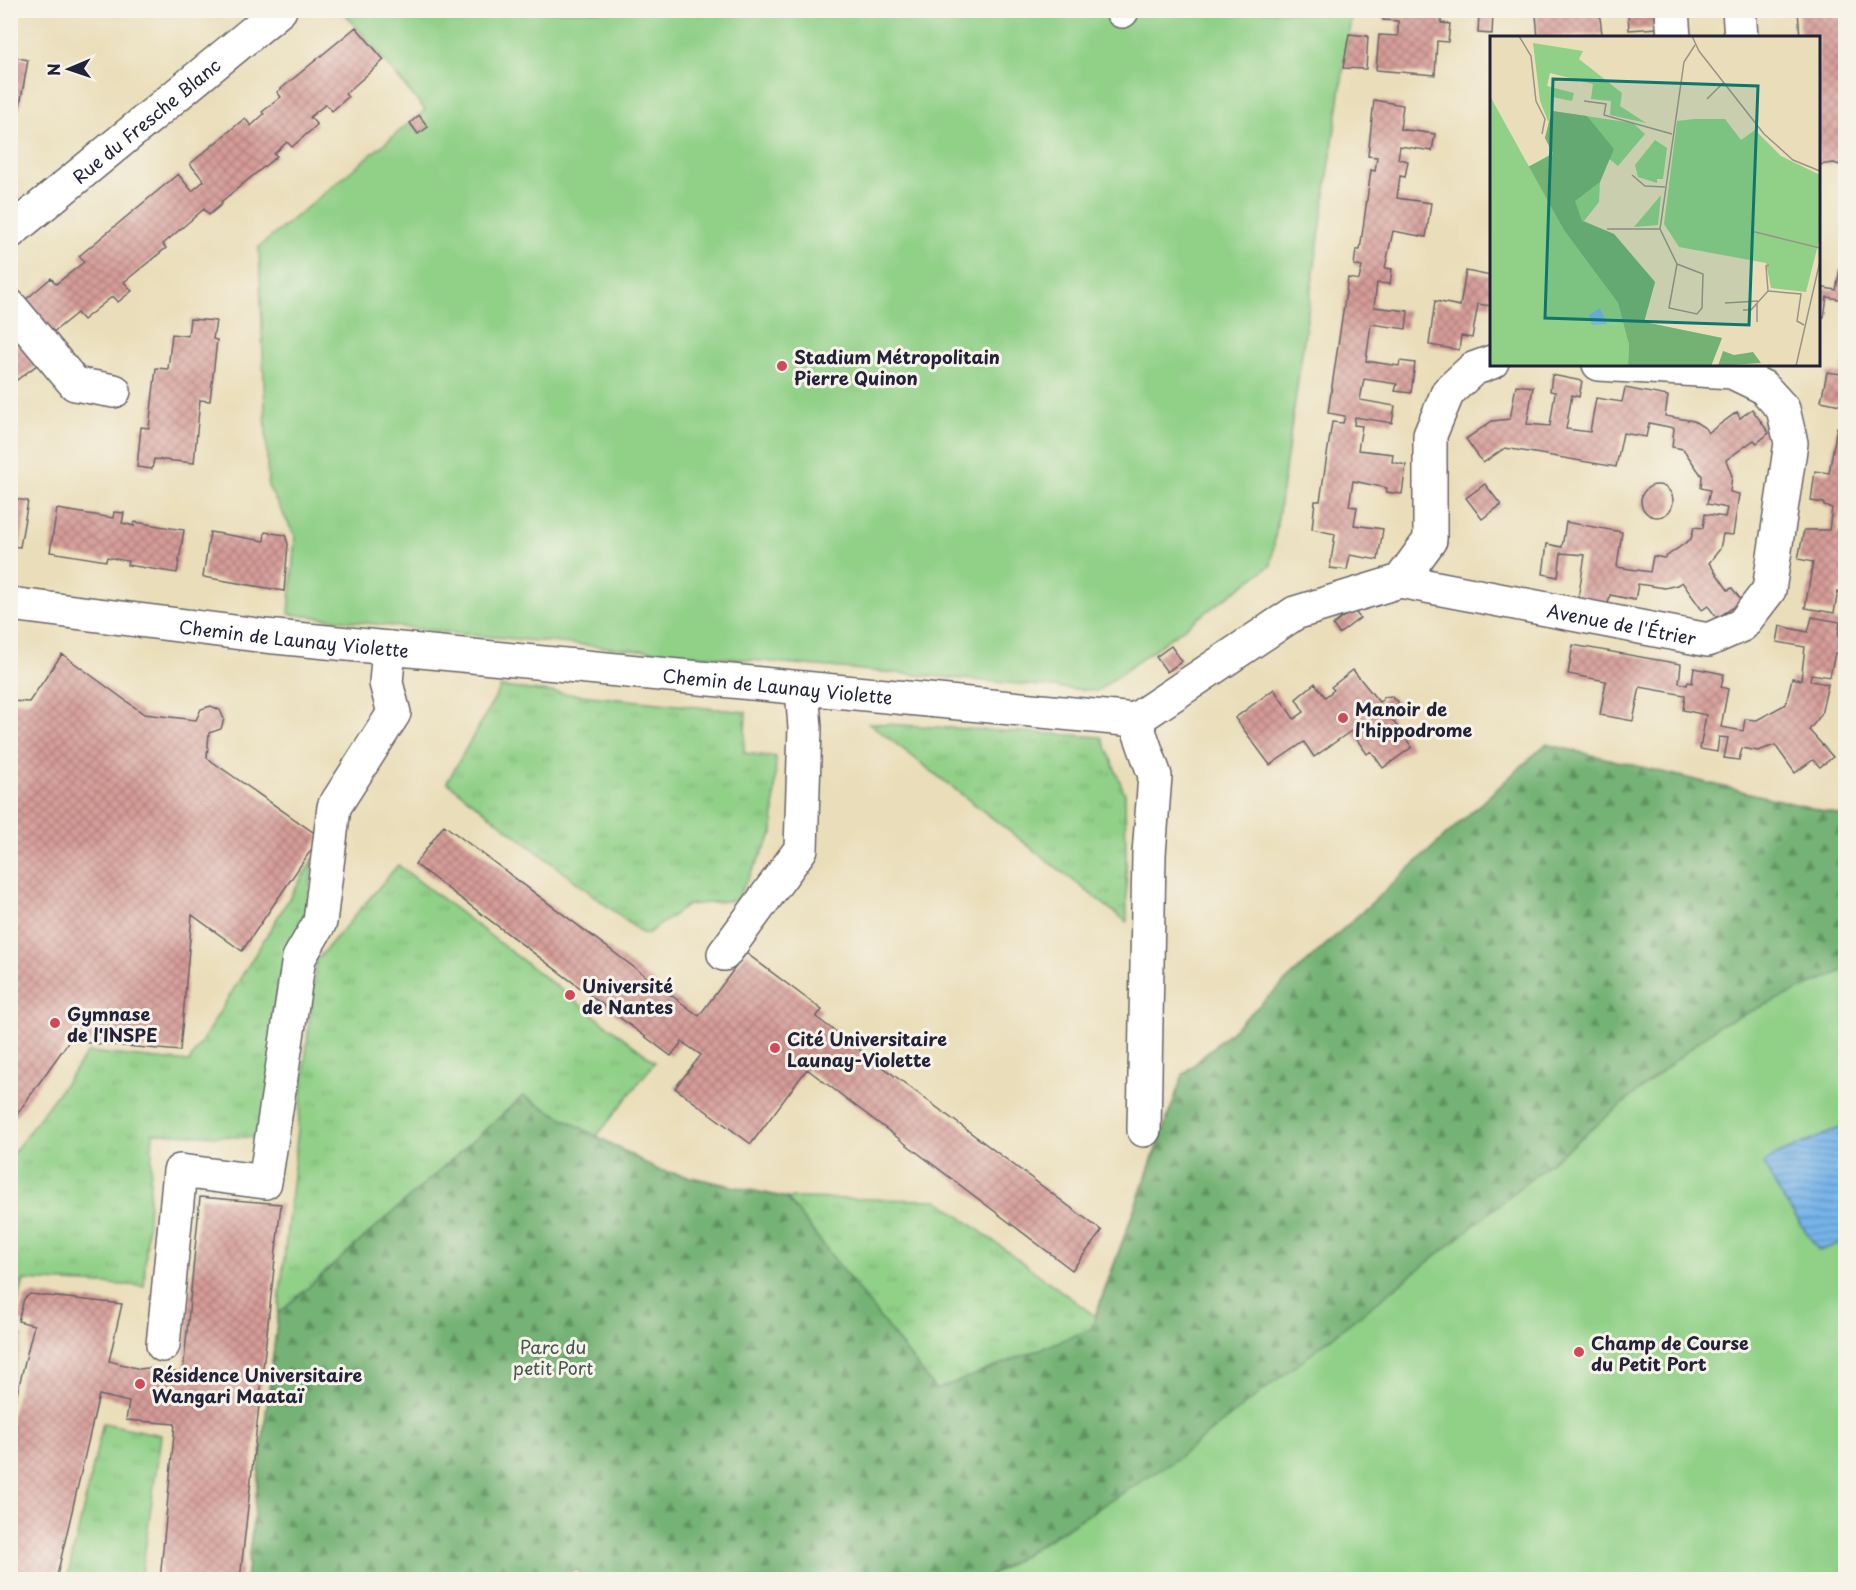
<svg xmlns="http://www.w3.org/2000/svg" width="1856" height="1590" viewBox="0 0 1856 1590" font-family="'Playpen Sans',sans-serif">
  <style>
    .grass { fill: url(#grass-tufts); stroke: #597961; stroke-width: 1.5 }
    .forest { fill: url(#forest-firs); stroke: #4b6a58; stroke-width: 1.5 }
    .pitch { fill: #90d087; stroke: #597961; stroke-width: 1.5 }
    .water { fill: url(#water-rules); stroke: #4c6b92; stroke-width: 1.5 }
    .building { fill: url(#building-cross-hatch) }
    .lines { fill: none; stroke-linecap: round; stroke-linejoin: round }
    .minor-casing { stroke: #686467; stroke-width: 36 }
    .minor { stroke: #fff; stroke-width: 33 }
    .poi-dot { fill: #d1495b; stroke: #f7f3e8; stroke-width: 2 }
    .labels { text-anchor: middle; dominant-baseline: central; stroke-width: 6; stroke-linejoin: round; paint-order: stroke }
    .street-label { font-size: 18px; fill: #22223b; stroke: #f7f3e8 }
    .poi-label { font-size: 18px; font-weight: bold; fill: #22223b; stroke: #f7f3e8; text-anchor: start }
    .park-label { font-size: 18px; fill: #435652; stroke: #f7f3e8 }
    .inset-road { fill: none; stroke: #9a9387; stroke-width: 1.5 }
    .view { fill: #0f766e; fill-opacity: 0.15; stroke: #0f766e; stroke-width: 3 }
    .inset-edge { fill: none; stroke: #22223b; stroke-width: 3 }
  </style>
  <defs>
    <pattern id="grass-tufts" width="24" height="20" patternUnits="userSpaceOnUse" patternTransform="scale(1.5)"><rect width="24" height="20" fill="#90d087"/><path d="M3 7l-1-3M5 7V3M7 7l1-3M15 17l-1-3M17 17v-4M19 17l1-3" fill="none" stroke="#7cb275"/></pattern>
    <pattern id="forest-firs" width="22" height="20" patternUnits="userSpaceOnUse" patternTransform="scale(1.5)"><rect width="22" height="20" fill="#74b274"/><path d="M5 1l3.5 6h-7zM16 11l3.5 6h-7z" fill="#5f9060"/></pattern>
    <pattern id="water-rules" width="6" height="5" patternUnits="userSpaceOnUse" patternTransform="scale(1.5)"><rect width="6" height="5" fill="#76b4e9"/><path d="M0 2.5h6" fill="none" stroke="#6092be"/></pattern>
    <pattern id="building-cross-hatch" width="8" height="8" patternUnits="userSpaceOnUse" patternTransform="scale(1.5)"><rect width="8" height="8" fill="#d69c98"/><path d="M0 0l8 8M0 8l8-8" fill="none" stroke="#ad7f7d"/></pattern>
  </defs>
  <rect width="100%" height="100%" fill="#f7f3e8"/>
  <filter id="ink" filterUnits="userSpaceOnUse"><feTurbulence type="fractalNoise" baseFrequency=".0167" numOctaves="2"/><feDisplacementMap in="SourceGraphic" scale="12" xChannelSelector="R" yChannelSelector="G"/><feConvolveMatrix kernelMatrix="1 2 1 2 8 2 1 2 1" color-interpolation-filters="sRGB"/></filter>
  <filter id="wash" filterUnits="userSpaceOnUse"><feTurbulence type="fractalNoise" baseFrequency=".008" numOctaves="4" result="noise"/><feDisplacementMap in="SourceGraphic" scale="24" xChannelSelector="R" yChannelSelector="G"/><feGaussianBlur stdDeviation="1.35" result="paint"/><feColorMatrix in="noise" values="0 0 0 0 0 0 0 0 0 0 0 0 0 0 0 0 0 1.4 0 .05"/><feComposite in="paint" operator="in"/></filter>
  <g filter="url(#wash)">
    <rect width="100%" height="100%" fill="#eadeba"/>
    <path class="grass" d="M501,687l245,25 -2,41 32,4 -3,76 -37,67 -48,5 -41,29 -5,-1 -195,-151z
      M869,723l233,14 23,57 2,128z
      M1546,744l299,72v154l-127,56 -263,215 -284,222 -187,116 -401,1 -6,-11 -18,11h-313l32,-266 38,-353 82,-96 257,197 -58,74 61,34 129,28 151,2 157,116 88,-241z
      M314,858l-10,64 -43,216 -108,-5 -9,153 -120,-6 -13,48v-172l77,-104 101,10z
      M11,1332l11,4 -11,45 -1,-49z
      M103,1423l58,12 -20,144h-74z"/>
    <path class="forest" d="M1546,744l299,72v154l-127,56 -263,215 -284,222 -187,116 -401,1 -6,-11 -18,11h-313l32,-266 245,-218 135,74 129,28 149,192 155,-61 92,-254z"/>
    <path class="pitch" d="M343,11h1009l-81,554 -174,126 -626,-56 -182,-21 6,-78 -27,-50 -9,-239 166,-137z
      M1845,970v609l-861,1 187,-117 284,-222 263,-215z"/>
    <path class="water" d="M1845,1126v115l-26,10 -40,-59 -16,-28 13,-9z"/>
    <g id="blocks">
      <path class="building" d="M1384,10h58l-1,13 9,1 -2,18 -11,-1 -2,34 -59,-5 3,-35 19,1v-15l-15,-1z
        M1551,10h48l3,24 -64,4 -2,-23 15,-2z
        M1798,10h47v157l-11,-4 -16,2v-127h-18z
        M1656,12l2,16 -29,2 -1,-16z
        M1479,13h14l-1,21 -14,-1z
        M356,27l28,33 -39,34 3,3 -16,14 -6,-7 -16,13 7,8 -25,22 -5,-5 -13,12 3,2 -56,46 1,2 -13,11 -5,-6 -41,35 3,4 -42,34 8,9 -14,11 -5,-6 -30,24 -6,-7 -26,21 -27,-33 27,-23 5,6 28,-22 -5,-6 99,-82 14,17 12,-10 -14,-17 55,-46 6,8 13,-12 -2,-2 19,-15 -4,-5z
        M1349,34l19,2 -2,33 -23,-1z
        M10,56l18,4 -9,51 -9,-2z
        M1374,100l29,5 -3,24 35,5 -3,17 -32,-5 -2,13 10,2 -3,16 -5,-1 -3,22 34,5 -5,34 -33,-6 -8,37 7,1 -2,15 -13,-1 -3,24 34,4 -2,18 -35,-5 -5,37 33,5 1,-5 15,2 -4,30 -16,-2 2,-7 -33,-5 -4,21 35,6 -3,17 -37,-6 -1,8 8,1 -4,24 35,4 -1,8 14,3 -4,29 -16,-2 1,-4 -34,-7 -4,25 8,1 -3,18 29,4 -5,31 -28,-5 -3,15 -17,-2 5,-34 -23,-5 3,-28h5l12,-79 11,1 2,-7 -17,-3 20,-135 11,2 3,-13 -8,-2 2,-15h4l11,-80 4,1 2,-14 -9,-1z
        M419,115l9,12 -10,7 -8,-11z
        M1840,269l5,1v30l-18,-3 -3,20h-6v-30l18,3z
        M1466,271l25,5v30l-13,-2 -6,34 -11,-2 -2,14 -30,-5 6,-44 25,5z
        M190,319l26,2 -3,18 4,1 -7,61 -10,-1 -6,63 -40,-4 -2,10 -15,-2 4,-40 8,1 7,-60 12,1 4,-35 16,2z
        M10,325l31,37 -31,23z
        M1843,363l2,1v42l-24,-5 6,-29 14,2z
        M1552,375l30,6 -3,16 -7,-2 -6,34 24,3 6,-34 26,4 3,-14 43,8 -3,20 29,5 11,7 3,5 29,-21 3,6 12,-9 17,24 -12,10 -3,-3 -28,20 6,16 -2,16 9,2 -6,41 -10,-1 -3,15 -11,14 19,27 4,-2 10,13 -25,17 -9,-12 -6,4 -20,-28 -5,3 -12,3 -27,-4 -3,16 -25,-5 -3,14 -30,-4 8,-50 -24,-2 -3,24 -15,-3 4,-30 15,3 4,-25 56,10 -5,35 33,5 3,-16 11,2 27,-19 3,-12 9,1 2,-14 20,3 2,-9 -20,-4 3,-14 -9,-2 1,-12 -19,-27 -11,-2 2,-19 -25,-5 -3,14 -23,-4 -7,34 -111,-19 -22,15 -17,-24 26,-18 18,-2 6,-34 17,2 -6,37 23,2 5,-34 -5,-1z
        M1837,427l8,1v82h-4l-4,22 8,1 -2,25h2v34l-7,-1 -4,22 -29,-5 8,-46 -15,-3 6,-29h25l3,-22 -8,-2v-3l-13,-2 4,-30 14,2z
        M1485,484l16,21 -19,14 -16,-21z
        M1641 501a16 16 0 1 1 32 0a16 16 0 1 1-32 0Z
        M10,498l18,3 -8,46 -10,-1z
        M57,509l56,9 1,-6 10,1 -2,10 12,3 1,-4 49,8 -7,43 -50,-8 1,-4 -21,-4 -1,4 -56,-9z
        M210,532l54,9 1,-9 20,3 3,9 -4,47 -81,-14z
        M1353,609l7,9 -21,16 -6,-9z
        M1812,617l28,5 -2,15 7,1v17l-10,-2 -5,24 -19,-3 -1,7 18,3 -7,31 -12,15 24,27 -13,10 -7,-7 -18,13 -20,-28 -17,6 -16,-3 -3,12 -15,-2 4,-20 -9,-1 -2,15 -17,-3 6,-34 -23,-5 2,-15 -45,-8 -7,34 -33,-6 6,-34 -38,-7 5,-29 108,19 -2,19 8,2 1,-3 4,1 2,-15 30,6 -3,13 7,2 -7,38 22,4 2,-12 12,1 29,-16 6,-26 9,2 4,-33 -28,-5 3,-16 28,6z
        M1171,646l11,15 -15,11 -11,-15z
        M62,654l82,60 52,6 5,-11 10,-3 9,4 4,9 -3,10 -12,4 -2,25 113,79 -78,114 -50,-36 -12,136 -111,-10 -59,83v-423l19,1z
        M1353,670l26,32 4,-2v-3l9,-1 1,3 5,2 -1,11 -7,5 22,30 -29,21 -12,-17 -4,3 -16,-23 -37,26 -10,-15 -34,23 -35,-47 39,-29 20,30 10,-7 -8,-13 19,-16 10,14 9,-7 -3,-3z
        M444,825l255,191 47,-63 76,57 -6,7 286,214 -30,39 -265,-201 -56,75 -76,-56 26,-33 -19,-13 -11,14 -256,-192z
        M200,1197l81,7 -41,376h-80l15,-156 -49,-4 3,-18 -30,-7 -43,185h-46v-158l24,-97 -16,-4 6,-22 6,-5 92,10 -13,57 31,8 7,-1 36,5z"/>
    </g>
  </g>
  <g filter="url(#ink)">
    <use href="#blocks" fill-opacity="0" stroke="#686467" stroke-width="1.5"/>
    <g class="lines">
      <g class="minor-casing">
        <g id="minor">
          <path d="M1672,10l2,28"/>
          <path d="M1739,10l2,28"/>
          <path d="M1122,11v-1"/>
          <path id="s1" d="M10,232l270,-222"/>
          <path d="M10,306l65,78 39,7"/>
          <path d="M1400,581l30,-41v-105l18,-43 25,-23 19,-7"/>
          <path id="s2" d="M10,604l255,32 870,84 20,56 -6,78 -5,276"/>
          <path id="s3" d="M1135,720l160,-107 105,-32 308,59 34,-15 27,-35 22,-147 -8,-34 -20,-22 -31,-15 -133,-8"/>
          <path d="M724,954l77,-105 4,-121 -3,-40"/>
          <path d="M163,1345l17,-174 85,11 34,-224 21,-36 14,-115 60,-94 -8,-30 3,-35"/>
        </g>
      </g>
      <use href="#minor" class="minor"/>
    </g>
  </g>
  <g class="poi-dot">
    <circle cx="782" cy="366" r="6"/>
    <circle cx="1343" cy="718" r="6"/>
    <circle cx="570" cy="995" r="6"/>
    <circle cx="55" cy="1023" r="6"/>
    <circle cx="775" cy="1048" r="6"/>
    <circle cx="1579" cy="1352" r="6"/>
    <circle cx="140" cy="1384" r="6"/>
  </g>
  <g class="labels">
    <g class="street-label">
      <text stroke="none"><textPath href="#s1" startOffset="176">Rue du Fresche Blanc</textPath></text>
      <text stroke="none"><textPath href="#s3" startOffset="528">Avenue de l'Étrier</textPath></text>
      <text stroke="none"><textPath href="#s2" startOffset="286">Chemin de Launay Violette</textPath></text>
      <text stroke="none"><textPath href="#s2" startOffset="772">Chemin de Launay Violette</textPath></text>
    </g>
    <g class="poi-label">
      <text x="794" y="356">Stadium Métropolitain<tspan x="794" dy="21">Pierre Quinon</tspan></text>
      <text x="1355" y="708">Manoir de<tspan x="1355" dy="21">l'hippodrome</tspan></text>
      <text x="582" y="985">Université<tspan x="582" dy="21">de Nantes</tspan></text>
      <text x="67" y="1013">Gymnase<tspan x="67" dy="21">de l'INSPE</tspan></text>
      <text x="787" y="1038">Cité Universitaire<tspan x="787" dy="21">Launay-Violette</tspan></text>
      <text x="1591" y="1342">Champ de Course<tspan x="1591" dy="21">du Petit Port</tspan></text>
      <text x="152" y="1374">Résidence Universitaire<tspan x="152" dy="21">Wangari Maataï</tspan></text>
    </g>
    <g class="park-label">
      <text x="553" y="1346">Parc du<tspan x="553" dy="21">petit Port</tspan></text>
    </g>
  </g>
  <g transform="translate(1490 36)">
    <rect width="330" height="330" fill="#eadeba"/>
    <path d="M43,7l50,8 -4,8 43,34 -2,13 26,17 -36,-8 1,-14 -20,-2 2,-15 -43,-11 -3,13 27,7 -2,8 -20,-4 -3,24 3,-10 81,12 12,11 -27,32 -10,-8 -8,24 -1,20 -15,19 30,13 41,48 -11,40 78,16 -11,28h-83l-100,-199 25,-14 -8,-15 4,-17h-1l-8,-20zM165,104l12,8 -4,31h-6v4l-19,-6 -3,-12zM171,159l-3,30 -24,2z" fill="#90d087"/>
    <path d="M62,75l35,5 27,33 -14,33 -25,19 7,20 32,13 41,48 -11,40 78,16 -11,28h-83l1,-21 -11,-42 -54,-72 -36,-64 25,-13 -8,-16zM233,315l11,4 19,-3 8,11 -43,3z" fill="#74b274"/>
    <path d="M0,60l74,134 54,73 11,42 -1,21h-138zM204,83h31l16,21 14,-10 26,26 39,19v62l-14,55 -35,-4 -5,-25 -87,-16 -15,-23 13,-103z" fill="#90d087"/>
    <path d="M110,272l7,16 -15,1 -3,-10z" fill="#76b4e9"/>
    <path class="inset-road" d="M29,0l12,20 5,45 9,18 -3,15M202,0l7,15 65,83 29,26 27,11M217,63l17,-17M94,65l22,3 -2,11 68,19M142,139l13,11 20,1M117,193h53l24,-167 11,-17M170,193l17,35 -8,44 28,6 5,-6 1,-34 -26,-10M261,195l69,17M278,255l-2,-25 3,-1M235,267l33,-2M267,267v19M253,274h8l17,-19 33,3 -4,27 7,4M306,330l24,-105"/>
    <path class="view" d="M63,43l205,7 -9,239 -204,-7z"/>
    <rect width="330" height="330" class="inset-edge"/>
  </g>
  <rect width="1856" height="1590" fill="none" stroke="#f7f3e8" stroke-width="36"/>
  <g transform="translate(69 69) rotate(268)" stroke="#f7f3e8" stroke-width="4.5" paint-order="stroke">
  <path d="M0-4.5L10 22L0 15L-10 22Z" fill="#22223b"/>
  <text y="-9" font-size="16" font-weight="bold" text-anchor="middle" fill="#22223b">N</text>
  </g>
</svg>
